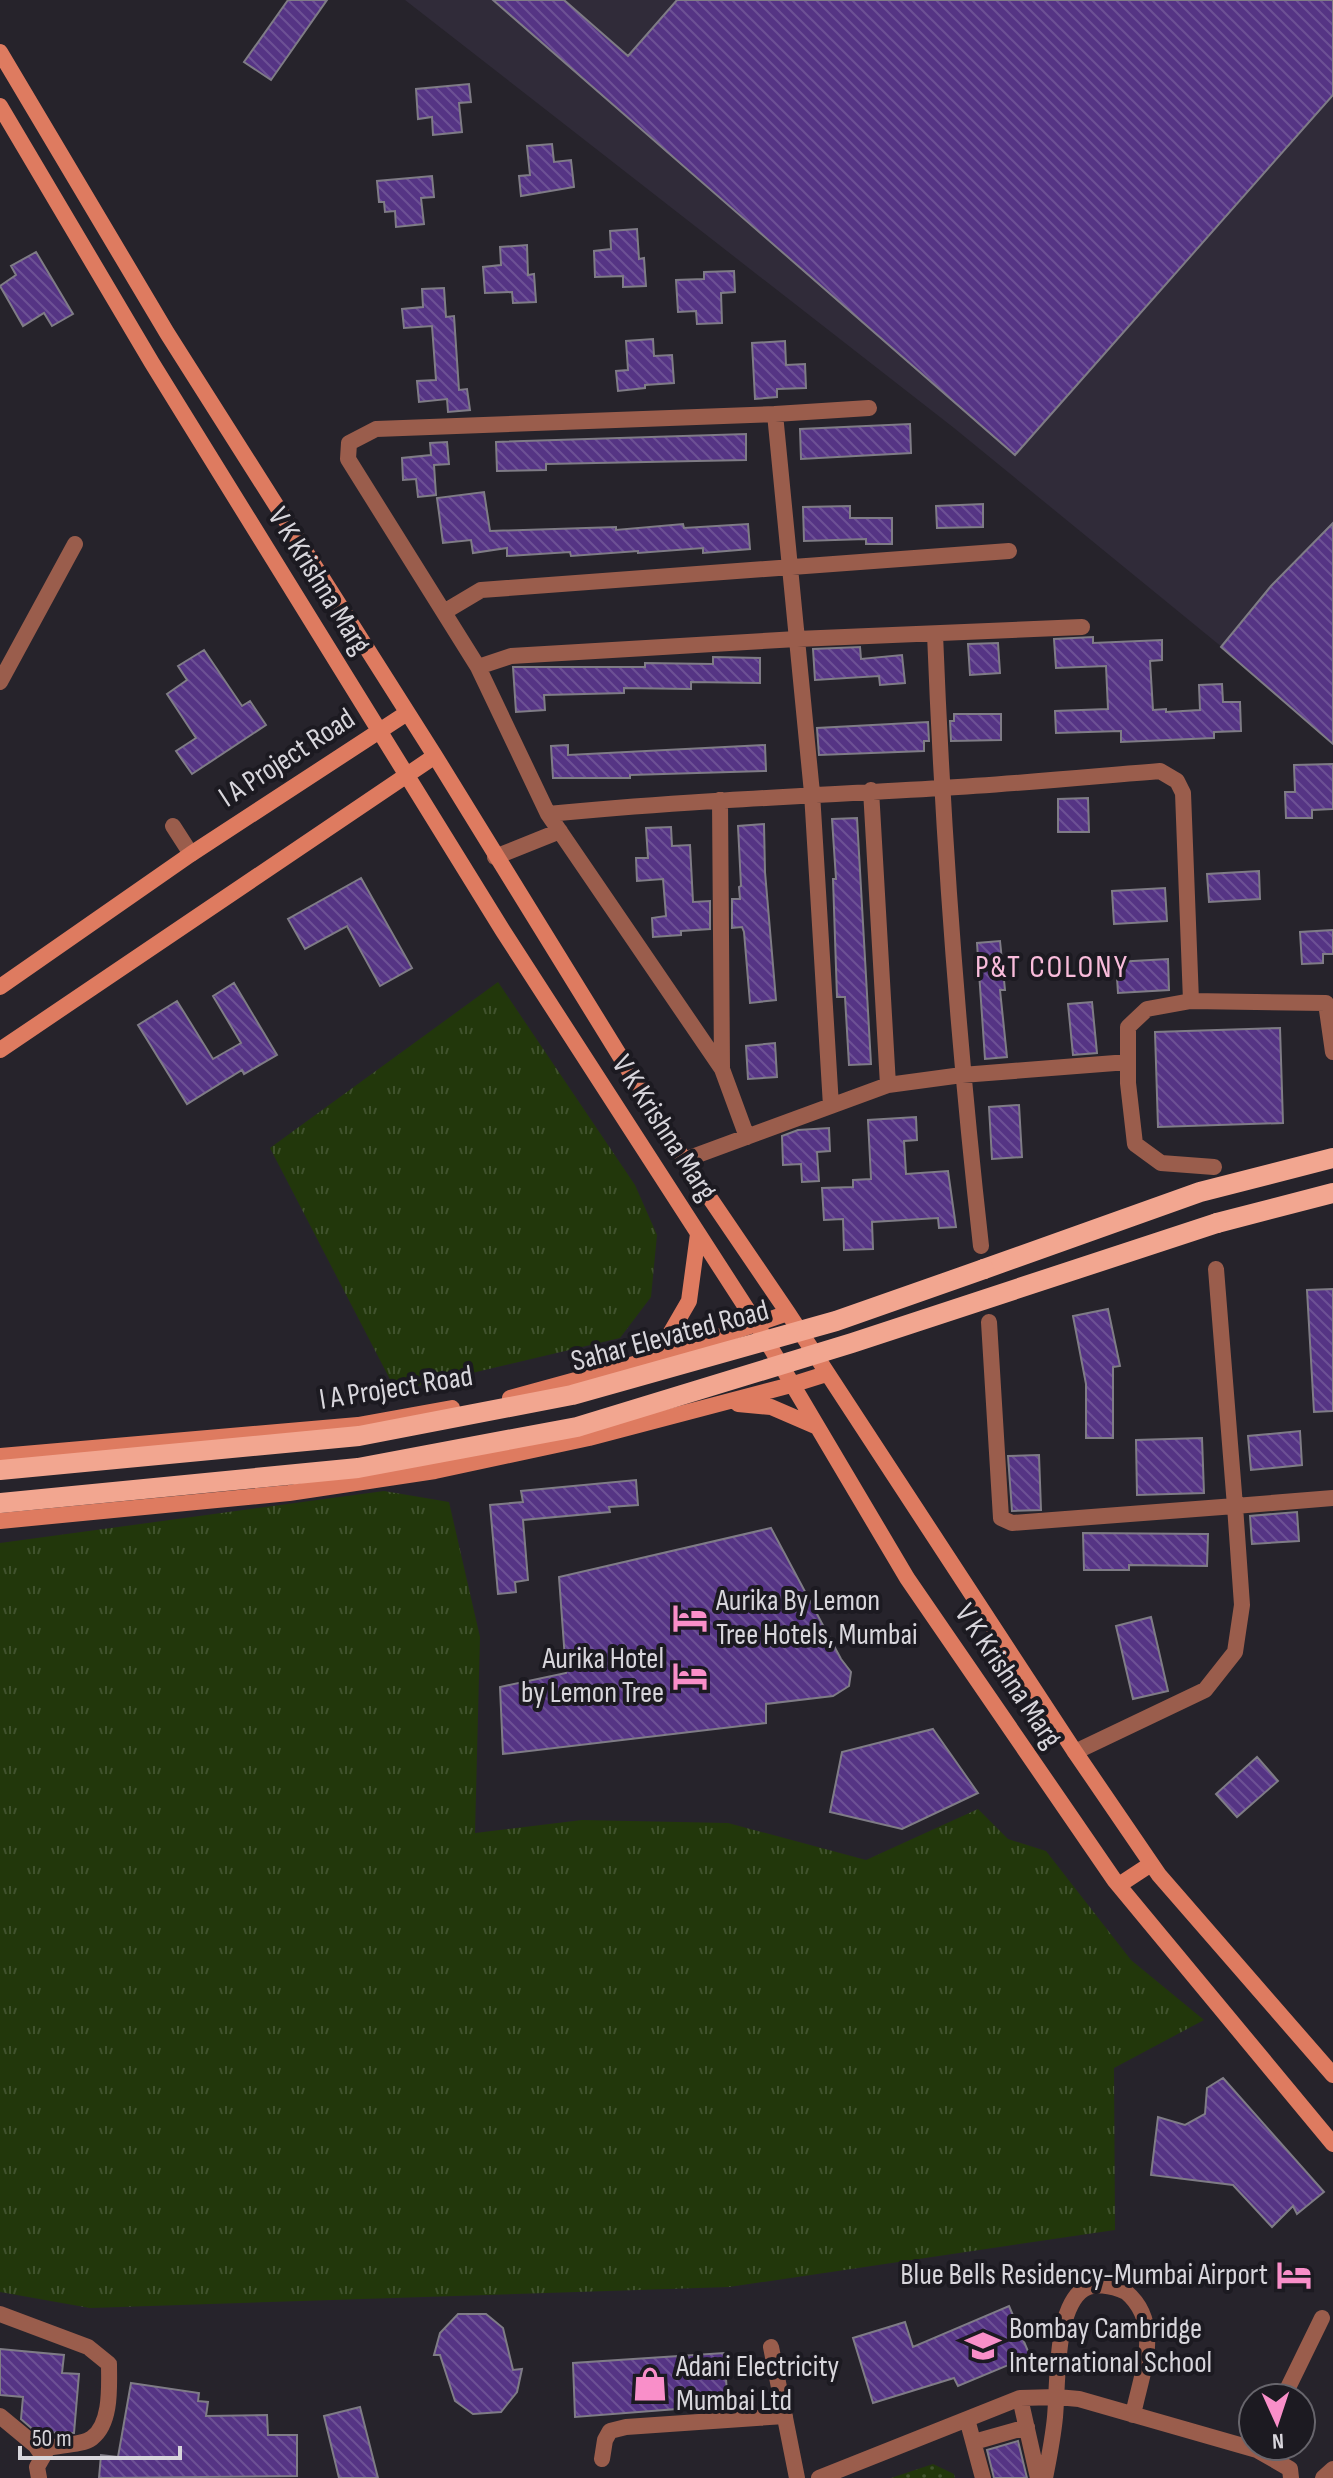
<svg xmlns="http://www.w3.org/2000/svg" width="1333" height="2478" viewBox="0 0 1333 2478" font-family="'Sofia Sans Condensed',sans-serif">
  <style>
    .built { fill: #302b39 }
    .grass { fill: url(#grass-tufts) }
    .park { fill: url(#park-dots) }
    .building { fill: url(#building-back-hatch); stroke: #7f7c86; stroke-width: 2 }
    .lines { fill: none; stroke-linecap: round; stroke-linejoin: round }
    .street { stroke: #9a5d4c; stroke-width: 16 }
    .secondary { stroke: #de7b60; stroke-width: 16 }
    .primary { stroke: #f2a690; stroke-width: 20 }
    .primary-bridge { stroke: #f2a690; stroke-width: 20 }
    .labels { text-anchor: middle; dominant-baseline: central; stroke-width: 8; stroke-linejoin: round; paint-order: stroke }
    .street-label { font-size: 30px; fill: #d8d6dc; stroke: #1c1a21 }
    .poi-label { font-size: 30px; fill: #d8d6dc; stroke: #1c1a21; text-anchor: start }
    .neighbourhood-label { font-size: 32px; letter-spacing: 2px; fill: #f9bcdb; stroke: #1c1a21 }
  </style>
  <defs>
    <pattern id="grass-tufts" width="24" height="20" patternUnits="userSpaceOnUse" patternTransform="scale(2)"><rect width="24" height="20" fill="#22370b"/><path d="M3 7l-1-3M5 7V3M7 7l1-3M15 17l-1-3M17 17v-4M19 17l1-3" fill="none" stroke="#41532e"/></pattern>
    <pattern id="park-dots" width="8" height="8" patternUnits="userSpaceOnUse" patternTransform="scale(2)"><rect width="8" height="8" fill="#22370b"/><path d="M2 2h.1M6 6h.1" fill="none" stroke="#41532e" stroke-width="1.8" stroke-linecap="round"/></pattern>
    <pattern id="building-back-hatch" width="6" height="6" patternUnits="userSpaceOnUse" patternTransform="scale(2)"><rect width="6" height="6" fill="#553484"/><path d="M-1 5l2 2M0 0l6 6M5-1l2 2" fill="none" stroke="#6d5195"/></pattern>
  </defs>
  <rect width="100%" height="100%" fill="#26232b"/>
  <path class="built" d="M405,0h928v738l-379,-310z"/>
  <path class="grass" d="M498,982l137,203 22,50 -6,62 -31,41 -224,53 -126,-243z
    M384,1491l65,11 31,135 -5,196 107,-13 146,3 138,37 112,-51 30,30 38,12 85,109 73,60 -90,48 1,162 -386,57 -639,21 -90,-16v-749z"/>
  <path class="park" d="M933,2464l21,10 1,4h-64z"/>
  <path class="building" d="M288,0h39l-56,80 -27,-18z
    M493,0h71l64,56 49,-56h656v95l-318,360z
    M469,84l2,18 -12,1 3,29 -29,3 -1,-18 -14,2 -2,-30z
    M552,144l2,18 17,-2 3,27 -53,9 -2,-20 11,-1 -3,-29z
    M432,176l2,21 -13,1 3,26 -28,3 -1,-16 -10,1 -1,-10h-5l-2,-21z
    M637,229l2,30 5,-1 2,28 -23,1v-11l-28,1 -1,-26 17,-2 -1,-18z
    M527,245l1,30 6,-1 2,28 -23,1 -1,-11 -27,1 -2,-26 18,-2 -1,-18z
    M36,252l37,62 -21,12 -8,-13 -21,13 -23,-40 16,-11 -5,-9z
    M734,271l1,21 -14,1 1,30 -25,1 -1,-13 -18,1 -2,-32 28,-1v-7z
    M444,288l2,29 8,-1 5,74 8,-1 3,21 -22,2 -1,-13 -28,3 -2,-21 19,-1 -4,-54 -28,2 -2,-19 21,-2 -1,-18z
    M653,339l1,17 18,-1 2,28 -29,2v3l-27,3 -2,-20 12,-1 -2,-29z
    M785,341l1,24 19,-1 1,24 -29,1v8l-22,2 -3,-56z
    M910,424l1,29 -110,6 -1,-30z
    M746,434v26l-200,4v6l-49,1 -1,-29z
    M447,442l2,22 -15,1 2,30 -18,2 -2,-18 -13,1 -1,-22 29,-3 -1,-12z
    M484,492l6,39 126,-4v3l67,-6 1,4 64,-4 2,25 -47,4v-5l-65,5v-2l-67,5 -1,-4 -63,4v-8l-34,5 -2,-13 -28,3 -6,-45z
    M983,504v23l-46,1 -1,-22z
    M850,506v12h42v26h-26v-5l-62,2 -1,-34z
    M1333,523v221l-112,-97 50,-61z
    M1093,637v6l69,-3v20l-12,1 3,49 13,-1v3l34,-2 -1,-25 23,-1 1,18h17l1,29 -27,1v6l-93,4v-11l-65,2 -1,-22 53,-2 -2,-43 -50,2 -2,-29z
    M998,643l2,30 -30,2 -2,-31z
    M860,647l1,12 41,-4 3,28 -25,2 -1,-9 -64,4 -2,-31z
    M204,650l38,56 8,-5 16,24 -74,49 -16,-23 20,-13 -29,-44 20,-14 -9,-14z
    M713,657l47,1v25l-69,-1v7l-67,-1v5l-80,2 1,15 -29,2 -3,-45h132v-4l68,1z
    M954,714h47v26l-50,1 -1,-20h4z
    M928,722l1,19h-5v10l-105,4 -2,-27z
    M568,745v10l197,-10 1,26 -136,4v3h-77l-2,-32z
    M1333,764v45l-21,1v8h-26l-1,-26h10l-1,-27z
    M1088,798l1,34h-31v-33z
    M857,818l14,246 -22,1 -4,-68h-8l-4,-118h3l-4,-60z
    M764,824l1,48 11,128 -26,3 -6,-71 -2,-5 -10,1v-29h8l-1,-12 2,-1 -3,-60z
    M671,827l1,19 18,-1 3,57 17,-1v28l-29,2v4l-28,2 -1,-19 14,-2 -3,-37 -26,2 -1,-23h12l-2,-30z
    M1259,871l1,28 -51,3 -2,-28z
    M361,878l51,90 -32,18 -33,-60 -42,23 -17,-30z
    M1165,888l2,33 -53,3 -2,-33z
    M1333,930v24h-10v9l-21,1 -2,-32z
    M1000,941l5,49h-5l7,67 -22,2 -8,-116z
    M1168,959l1,31 -51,3 -2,-31z
    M234,983l43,72 -33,19 -2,-4 -55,34 -49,-79 39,-24 36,58 28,-16 -28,-47z
    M1092,1002l5,51 -24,2 -5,-51z
    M1280,1028l3,95 -125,4 -3,-95z
    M775,1043l2,34 -29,2 -2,-33z
    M1019,1105l3,52 -30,2 -3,-52z
    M916,1117l1,23 -13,1 2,33 42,-3 8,56 -17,1 -1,-10 -66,4 1,27 -29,1 -1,-31 -19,1 -2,-32 31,-1v-7l18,-1 -3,-59z
    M829,1128l1,23 -13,1 2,29 -17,1 -1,-18 -18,1 -1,-29 16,-6z
    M1333,1289v122l-19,1 -7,-122z
    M1108,1309l12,57 -7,1v71h-27v-54l-13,-68z
    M1300,1431l2,34 -51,5 -3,-34z
    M1202,1438l2,55 -67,2 -1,-55z
    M1039,1455l2,55 -29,1 -4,-55z
    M636,1480l2,25 -29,2 1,5 -87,8 5,60 -13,2 1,10 -18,2 -8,-89 33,-3 -2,-11z
    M1297,1512l2,29 -47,3 -2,-28z
    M771,1528l70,131 10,13 -2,14 -16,10 -67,8v19l-263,31 -3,-67 66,-14 -7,-96z
    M1083,1533l125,1 -1,32 -78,-1v5h-45z
    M1151,1617l17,74 -35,8 -17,-73z
    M933,1729l45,64 -76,36 -72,-17 12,-60z
    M1257,1757l21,24 -41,36 -21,-23z
    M1223,2078l101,114 -27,22 -4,-8 -21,21 -39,-42 -82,-10 7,-58 27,8 20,-11 2,-26z
    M1009,2306l21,50 -72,30 -4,-8 -81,25 -20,-65 52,-16 8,25z
    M458,2314h28l17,14 10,42 9,-1 -5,23 -16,20 -28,2 -18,-13 -15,-46h-6l6,-22z
    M0,2349l64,6 -2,18 17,1 -5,59 -38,-1 -15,-13 2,-22 -23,-2z
    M724,2353l4,52 -153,12 -2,-54z
    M131,2383l68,10 -1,8 10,1 -2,14 61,-1 1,20h29v41l-198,2 2,-23 17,2z
    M360,2407l18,71h-39l-15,-62z
    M1018,2441l9,37h-33l-7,-28z"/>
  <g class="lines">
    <path class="street" d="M775,414l37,379 19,313
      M444,612l37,-22 528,-39
      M935,634c8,204 23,408 46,612
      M478,667l33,-11 286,-17 285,-12
      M0,682l75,-138
      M720,800l2,269 25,68
      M548,814c131,-13 262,-18 394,-26 73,-4 145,-11 218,-17l17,10 6,12 8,208
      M173,826l18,28
      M495,857l65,-26
      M722,1069l-174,-255 -70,-147 -130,-208 1,-16 27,-14 399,-15 94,-6
      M888,1085l74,-10 166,-13
      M684,1160l204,-75 -17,-295
      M1214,1167l-53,-4 -26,-19 -7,-61v-56l19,-18 44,-8 135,2 7,49
      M989,1322l12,196 11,5 223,-17 -19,-237
      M1075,1752l130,-62 30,-38 7,-47 -7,-99 98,-8
      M0,2314l88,33 21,17c0,21 3,59 -17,74 -9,7 -32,7 -44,10l-11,19 2,11
      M771,2347l26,131
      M1020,2398l18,80
      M1283,2398l39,-80
      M0,2416l35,29 7,10
      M967,2419l16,59
      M974,2442l53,-15
      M602,2459l3,-19 5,-9 16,-4 159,-11
      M819,2478l201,-80 37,-1 22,2 178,51 33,19 1,9
      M1045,2478c4,-20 8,-40 10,-61 3,-32 0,-102 25,-125 12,-11 33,-6 46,0 38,32 15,82 7,123
      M1323,2478l10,-9"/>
    <path class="secondary" d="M0,52l167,281 268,423 249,404 104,153 287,439 84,123 174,200
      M0,106l152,257 351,568 253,392 151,255 208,303 218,263
      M0,987l191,-133 216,-141
      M0,1050l435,-294
      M656,1358l33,-57 9,-67
      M510,1398l146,-40 132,-45
      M738,1404l33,3 44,19
      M0,1456l358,-31 94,-17
      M0,1521l289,-28 146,-22 154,-33 202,-53 35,-11
      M1119,1885l32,-21"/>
    <path class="primary" d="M1217,1223l116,-30
      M984,1269l216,-77 133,-34"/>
    <path class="primary-bridge" d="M0,1470l359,-34 213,-41 264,-74 148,-52
      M0,1503l358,-35 219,-41 275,-84 365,-120"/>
  </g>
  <defs>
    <g id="hotel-bare" transform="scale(2.76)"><path d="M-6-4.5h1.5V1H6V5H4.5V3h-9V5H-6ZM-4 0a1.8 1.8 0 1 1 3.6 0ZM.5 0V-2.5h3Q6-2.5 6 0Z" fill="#f98fc9" stroke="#1c1a21" stroke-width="2.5" paint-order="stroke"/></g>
    <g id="school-bare" transform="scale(2.76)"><path d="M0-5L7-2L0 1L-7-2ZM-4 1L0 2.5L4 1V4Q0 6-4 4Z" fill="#f98fc9" stroke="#1c1a21" stroke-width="2.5" paint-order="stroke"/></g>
    <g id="shop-bare" transform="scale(2.76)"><path d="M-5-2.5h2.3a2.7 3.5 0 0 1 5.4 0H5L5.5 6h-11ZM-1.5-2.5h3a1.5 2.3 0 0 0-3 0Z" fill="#f98fc9" stroke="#1c1a21" stroke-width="2.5" paint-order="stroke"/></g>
  </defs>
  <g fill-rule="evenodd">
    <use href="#hotel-bare" x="690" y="1618"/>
    <use href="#hotel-bare" x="690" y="1676"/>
    <use href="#hotel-bare" x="1294" y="2275"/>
    <use href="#school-bare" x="983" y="2346"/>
    <use href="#shop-bare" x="650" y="2384"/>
  </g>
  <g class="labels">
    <g class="street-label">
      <text transform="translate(319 581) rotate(58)">V K Krishna Marg</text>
      <text transform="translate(287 758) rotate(-33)">I A Project Road</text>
      <text transform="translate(664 1128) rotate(57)">V K Krishna Marg</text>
      <text transform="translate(670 1336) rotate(-15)">Sahar Elevated Road</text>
      <text transform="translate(396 1388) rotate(-9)">I A Project Road</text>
      <text transform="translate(1008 1676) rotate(56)">V K Krishna Marg</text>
    </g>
    <g class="poi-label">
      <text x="716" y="1601">Aurika By Lemon<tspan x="716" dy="34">Tree Hotels, Mumbai</tspan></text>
      <text x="664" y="1659" text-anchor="end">Aurika Hotel<tspan x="664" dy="34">by Lemon Tree</tspan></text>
      <text x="1268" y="2275" text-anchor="end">Blue Bells Residency-Mumbai Airport</text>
      <text x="1009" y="2329">Bombay Cambridge<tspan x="1009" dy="34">International School</tspan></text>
      <text x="676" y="2367">Adani Electricity<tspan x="676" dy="34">Mumbai Ltd</tspan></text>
    </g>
    <g class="neighbourhood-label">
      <text x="1052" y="967">P&amp;T COLONY</text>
    </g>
  </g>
  <g transform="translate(1277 2422) rotate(177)"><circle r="38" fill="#1c1a21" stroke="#67656c" stroke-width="2"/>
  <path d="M0-6L14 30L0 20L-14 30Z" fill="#f98fc9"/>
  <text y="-12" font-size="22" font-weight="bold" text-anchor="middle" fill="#d8d6dc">N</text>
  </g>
  <path d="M20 2446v12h160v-12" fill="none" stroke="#d8d6dc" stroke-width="4"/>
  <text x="32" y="2446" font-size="24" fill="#d8d6dc" stroke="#1c1a21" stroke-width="6" paint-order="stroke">50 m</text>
</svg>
